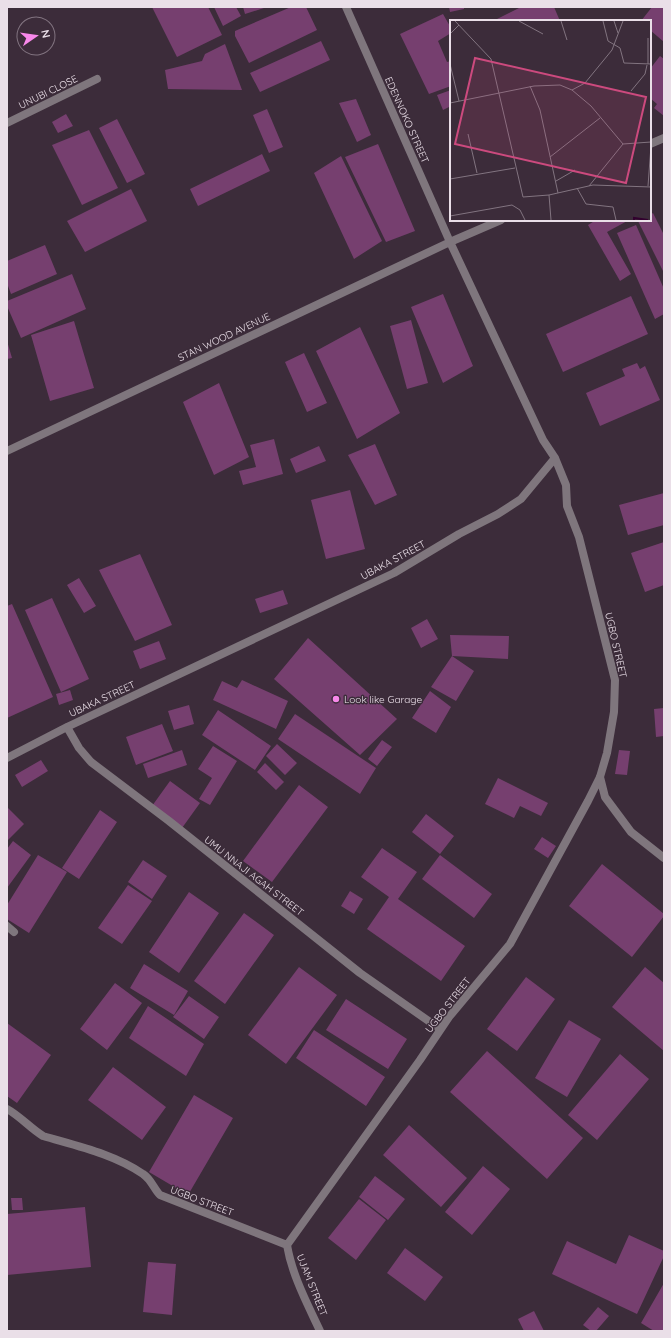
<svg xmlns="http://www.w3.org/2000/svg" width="671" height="1338" viewBox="0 0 671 1338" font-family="Quicksand,sans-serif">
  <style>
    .building { fill: #763f6f }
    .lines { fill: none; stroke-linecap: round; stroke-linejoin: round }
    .street { stroke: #7f767d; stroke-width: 8 }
    .poi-dot { fill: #f888ea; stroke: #3c2c3a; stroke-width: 1.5 }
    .labels { text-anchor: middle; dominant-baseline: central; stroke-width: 3; stroke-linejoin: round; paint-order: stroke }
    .street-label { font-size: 10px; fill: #eadfe8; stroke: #3c2c3a }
    .poi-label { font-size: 10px; fill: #eadfe8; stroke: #3c2c3a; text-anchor: start }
    .inset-river { fill: none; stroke: #32002e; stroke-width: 2 }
    .inset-road { fill: none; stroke: #827480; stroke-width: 1 }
    .view { fill: #cc4a7e; fill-opacity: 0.15; stroke: #cc4a7e; stroke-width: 2 }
    .inset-edge { fill: none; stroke: #eadfe8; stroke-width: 2 }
  </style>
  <rect width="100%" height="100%" fill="#3c2c3a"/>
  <path class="building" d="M152,7h56l14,28 -45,22z
    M214,7h22l5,9 -18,10z
    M243,7h24l-22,7z
    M291,7h15l11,23 -68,33 -14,-27v-5z
    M449,7h15v2l-14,3z
    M521,7h33l6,14h-67z
    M652,7h12v35l-14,-12v-9h-9z
    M443,14l8,14v5l-13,8 9,21 4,-1v25l-22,8 -29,-60z
    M321,41l9,19 -70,32 -10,-19z
    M225,44l17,46 -74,-1 -3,-19 37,-9 3,-7z
    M660,56l4,3v57l-10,-8 3,-4 -7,-6v-29z
    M451,90v16l-8,4 -6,-15z
    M356,99l15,36 -14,7 -18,-39z
    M267,109l16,38 -14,6 -16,-38z
    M66,114l7,12 -15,7 -6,-11z
    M117,119l28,55 -18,9 -28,-55z
    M89,130l29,58 -36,17 -30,-60z
    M378,144l37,87 -29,11 -41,-85z
    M262,154l8,17 -72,35 -8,-17z
    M341,156l41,85 -28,18 -40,-86z
    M131,189l16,32 -62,31 -18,-31z
    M653,213l11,22v38l-26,-52 12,-1v-5z
    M596,220h33l-22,12 24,42 -11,7 -32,-56z
    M636,225l28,64v25l-9,5 -38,-86z
    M45,245l12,29 -46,20 -4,-11v-22z
    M72,274l14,35 -65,29 -14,-32v-5z
    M443,294l30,72 -30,17 -32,-76z
    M631,296l17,38 -85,38 -17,-38z
    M411,320l17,63 -21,6 -17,-63z
    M74,321l20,67 -44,13 -19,-66z
    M360,327l40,86 -43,26 -41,-88z
    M7,341l5,17 -5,1z
    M304,353l23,50 -20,9 -22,-50z
    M637,363l3,6 5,-3 15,34 -60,26 -14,-33 39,-17 -3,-7z
    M219,383l30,74 -35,18 -31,-73z
    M274,439l9,35 -40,11 -4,-14 17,-4 -6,-22z
    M375,444l22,51 -22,10 -27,-50z
    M319,446l7,15 -30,12 -6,-14z
    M350,490l15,59 -39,10 -15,-59z
    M664,493v32l-36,10 -9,-30z
    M664,542v43l-19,7 -14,-39z
    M140,554l32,71 -37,16 -36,-71z
    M79,578l17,28 -12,7 -17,-28z
    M283,590l5,14 -28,9 -5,-14z
    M52,598l37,81 -28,13 -36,-82z
    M12,604l41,93 -46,21v-112z
    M427,619l11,20 -17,9 -10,-20z
    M450,635l59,1 -1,23 -56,-3z
    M308,638l89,81 -37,36 -86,-76z
    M159,641l7,18 -26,10 -7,-18z
    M452,656l22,15 -18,30 -25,-14z
    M242,680l46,21 -12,28 -63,-29 9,-19 15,7z
    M70,690l3,10 -14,5 -3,-11z
    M430,691l21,16 -15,26 -24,-15z
    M189,705l5,19 -20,6 -6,-19z
    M664,708v28l-8,1 -2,-28z
    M218,710l53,36 -16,24 -53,-35z
    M295,714l81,54 -16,26 -82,-55z
    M162,724l11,27 -37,14 -10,-28z
    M382,740l10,7 -15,19 -9,-7z
    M277,744l20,19 -12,12 -19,-19z
    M213,746l24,15 -27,44 -11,-6 13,-21 -14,-9z
    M182,750l5,15 -39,13 -5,-14z
    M619,750l11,1 -3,24 -12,-1z
    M41,760l7,11 -26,16 -7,-12z
    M265,763l19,19 -8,8 -19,-18z
    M498,778l50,25 -7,13 -21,-10 -6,12 -29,-14z
    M170,781l30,22 -18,25 -30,-22z
    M299,785l29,22 -56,75 -29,-21z
    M7,807l17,17 -17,17z
    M100,810l17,12 -38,57 -17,-11z
    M426,814l28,22 -14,18 -28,-22z
    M542,837l14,9 -8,12 -14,-9z
    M13,841l18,14 -24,33v-39z
    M382,848l35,24 -19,27 67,47 -24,35 -74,-52 22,-32 -28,-20z
    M38,855l29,17 -38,61 -22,-14v-14z
    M440,855l52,39 -18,24 -52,-39z
    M143,860l24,16 -15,23 -24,-17z
    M602,864l62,50v2l-32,41 -63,-51z
    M128,885l24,16 -30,43 -24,-16z
    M350,891l13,8 -9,15 -13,-8z
    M189,892l30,21 -40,60 -30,-21z
    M244,913l30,22 -49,69 -31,-23z
    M144,964l44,27 -14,24 -44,-27z
    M299,967l38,28 -51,69 -38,-29z
    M645,967l19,16v68l-52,-44z
    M526,977l29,22 -38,52 -30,-22z
    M115,983l27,20 -35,47 -27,-21z
    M189,996l30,21 -15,22 -31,-22z
    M346,999l61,40 -19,30 -62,-39z
    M148,1006l56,38 -18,32 -57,-38z
    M569,1020l32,19 -34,58 -32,-19z
    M7,1023l44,32 -34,48 -10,-7z
    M314,1030l71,47 -19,29 -70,-48z
    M487,1051l96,87 -36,41 -97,-87z
    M620,1054l29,25 -52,61 -29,-25z
    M113,1067l53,40 -24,33 -54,-40z
    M194,1095l39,23 -45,77 -39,-23z
    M409,1125l58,53 -26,29 -58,-52z
    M483,1166l27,23 -38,46 -27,-23z
    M375,1176l30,23 -17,21 -29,-23z
    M11,1198h11l1,12h-11z
    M359,1199l27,21 -30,40 -28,-22z
    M85,1207l6,60 -84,8v-61z
    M629,1235l35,16v5l-27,58 -85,-40 15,-33 49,23z
    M405,1248l38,29 -18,24 -38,-28z
    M148,1262l28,2 -4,51 -29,-3z
    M664,1283v48h-10l-13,-8z
    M598,1307l11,9 -13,15h-5l-8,-6z
    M534,1311l10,20h-20l-6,-12z"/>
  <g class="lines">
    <path class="street" d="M7,123l90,-44
      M650,144l14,-6
      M7,451l443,-209 51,-22
      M67,727l12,21 12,14 78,59 191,152 80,56
      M7,758l60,-31 327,-154 65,-39 39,-20 23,-15 34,-41
      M600,777l5,20 26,35 33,26
      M7,926l7,6
      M7,1109c13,7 23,19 36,27 34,10 71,18 100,38 8,5 11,15 17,21l127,50 133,-185 29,-43 61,-73 78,-143 12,-24 7,-24 7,-41 1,-32 -36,-143 -12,-31 -1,-21 -11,-27 -12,-18 -93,-198 -104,-235
      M287,1245c5,30 20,58 33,86"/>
  </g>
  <circle class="poi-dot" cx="336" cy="699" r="4"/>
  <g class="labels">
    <g class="street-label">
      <text transform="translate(48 92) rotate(-26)">UNUBI CLOSE</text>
      <text transform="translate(407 120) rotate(66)">EDENNOKO STREET</text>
      <text transform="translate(224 337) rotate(-25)">STAN WOOD AVENUE</text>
      <text transform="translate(393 560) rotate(-28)">UBAKA STREET</text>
      <text transform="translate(616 645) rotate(77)">UGBO STREET</text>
      <text transform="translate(102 699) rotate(-25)">UBAKA STREET</text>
      <text transform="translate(254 876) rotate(38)">UMU NNAJI AGAH STREET</text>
      <text transform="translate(448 1005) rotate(-52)">UGBO STREET</text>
      <text transform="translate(202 1201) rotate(21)">UGBO STREET</text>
      <text transform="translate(312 1285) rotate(68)">UJAM STREET</text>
    </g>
    <g class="poi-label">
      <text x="344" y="699">Look like Garage</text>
    </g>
  </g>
  <g transform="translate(450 20)">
    <rect width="201" height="201" fill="#3c2c3a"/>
    <path class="inset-river" d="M184,200v-2l14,2"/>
    <path class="inset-road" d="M5,1l36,38 32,138 26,-2 44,-10 58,2M69,1l24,13M111,1l6,19M153,1l5,20 12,7 4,15 27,1M164,1l4,12M0,14l9,-9M198,18v26M0,44l9,37M80,66l10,24 18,83M122,70l13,-7 27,-33 11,-29M181,71l14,-17 2,-9M0,83l84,-17 26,-1 12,5 19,16 32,38 -34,42M18,114l9,39M173,124l28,-2M100,137l50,-39M0,159l65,-11M106,161l19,-11M198,166l3,-40M127,168l9,16 27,3 3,13M99,175l2,25M0,196l62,-11 8,5 5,10"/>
    <path class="view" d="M25,38l171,39 -20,86 -171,-39z"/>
    <rect width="201" height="201" class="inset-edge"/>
  </g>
  <rect width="671" height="1338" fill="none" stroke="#eadfe8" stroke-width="16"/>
  <g transform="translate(36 36) rotate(77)"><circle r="19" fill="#3c2c3a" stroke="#827480"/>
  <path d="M0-3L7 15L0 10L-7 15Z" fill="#f888ea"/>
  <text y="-6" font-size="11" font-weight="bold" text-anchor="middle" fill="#eadfe8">N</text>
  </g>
</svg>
